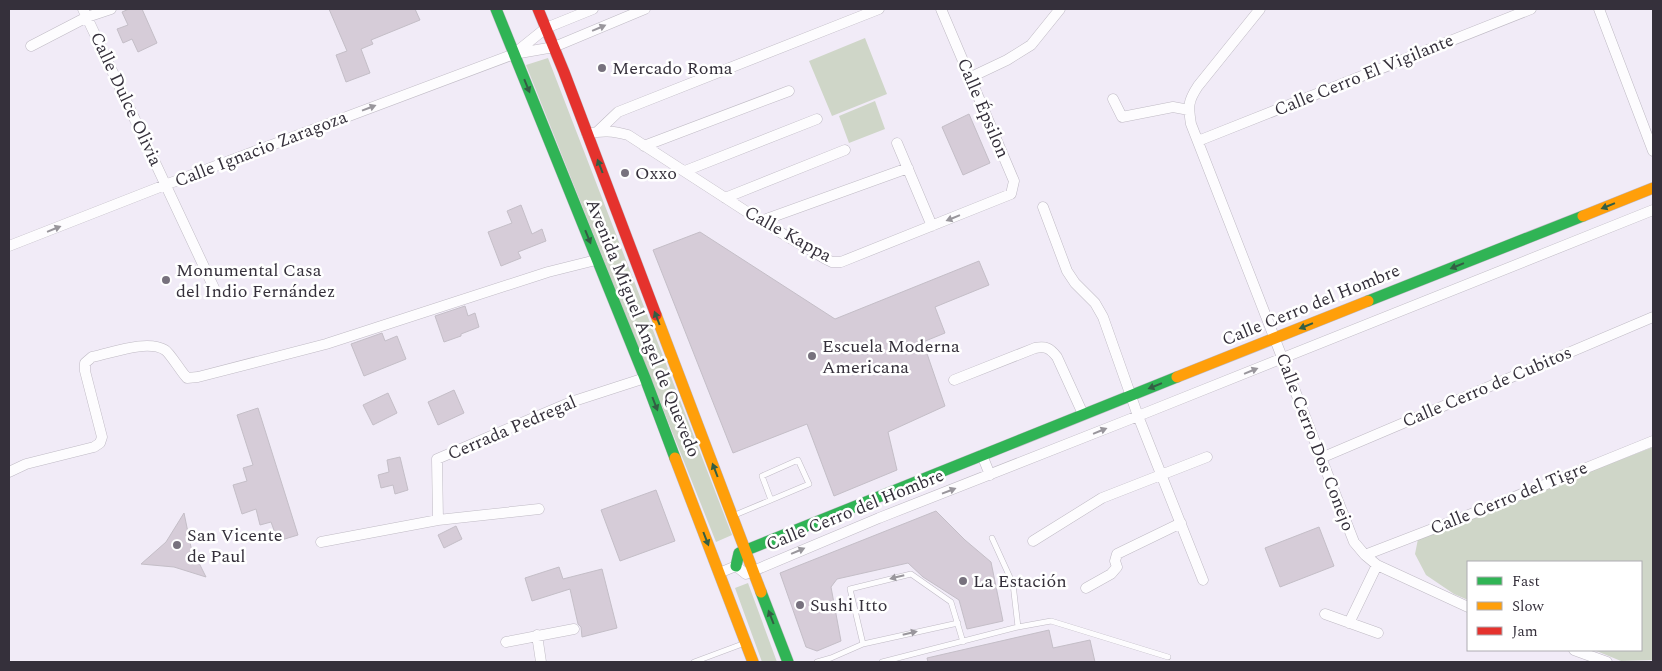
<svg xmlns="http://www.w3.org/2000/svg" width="1662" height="671" viewBox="0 0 1662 671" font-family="Spectral,serif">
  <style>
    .green { fill: #cfd6c8 }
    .building { fill: #d6ccd8; stroke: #c4bec7 }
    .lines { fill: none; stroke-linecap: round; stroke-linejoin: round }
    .lane-casing { stroke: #bfbac4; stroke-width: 6 }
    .street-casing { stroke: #bfbac4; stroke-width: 11 }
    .fast-casing { stroke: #bfbac4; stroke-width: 12 }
    .slow-casing { stroke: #bfbac4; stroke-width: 12 }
    .jam-casing { stroke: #bfbac4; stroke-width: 12 }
    .lane { stroke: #fdfcfe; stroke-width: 5 }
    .street { stroke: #fdfcfe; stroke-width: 10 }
    .fast { stroke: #30b455; stroke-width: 11 }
    .slow { stroke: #ff9f0a; stroke-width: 11 }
    .jam { stroke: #e5322d; stroke-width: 11 }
    .oneway { fill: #99969c }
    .oneway2 { fill: #335e44 }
    .poi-dot { fill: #77717d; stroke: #fff; stroke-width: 2 }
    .labels { text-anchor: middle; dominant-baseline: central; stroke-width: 5; stroke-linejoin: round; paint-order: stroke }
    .poi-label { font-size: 18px; fill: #35303b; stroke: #fff; text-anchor: start }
    .street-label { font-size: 18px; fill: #35303b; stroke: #fff }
  </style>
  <rect width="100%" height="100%" fill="#f1ebf7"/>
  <path class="green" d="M865,38l22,56 -55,22 -23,-55z
    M548,58l184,477 -16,7 -190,-477z
    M875,101l10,28 -36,14 -10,-27z
    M1653,447v213l-32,1 -27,-11h47v-88h-173v38l-14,-6 -28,-19 -11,-21 3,-15z
    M748,583l29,79h-15l-27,-74z"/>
  <path class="building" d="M129,9h13l15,34 -19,9 -6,-13 -9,4 -6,-14 11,-4 -6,-13z
    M329,9h86l5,11 -49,20 2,4 -12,5 9,24 -24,9 -10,-27 11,-4z
    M969,114l21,49 -27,12 -21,-48z
    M521,205l11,29 10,-5 4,12 -28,11 3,6 -20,8 -13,-34 24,-9 -5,-12z
    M700,232l135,87 144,-58 10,24 -54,22 10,26 -22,9 22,64 -57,26 9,38 -63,26 -27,-72 -74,29 -80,-203z
    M465,306l3,10 7,-3 4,14 -18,7v2l-17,6 -9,-26z
    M382,333l3,8 12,-5 9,23 -42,17 -13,-32z
    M454,390l10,23 -26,12 -10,-23z
    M388,393l9,20 -24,12 -10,-20z
    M258,408l40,127 -20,6 -7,-19 -11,3 -4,-16 -14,5 -9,-29 14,-4 -4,-13 10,-3 -16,-50z
    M400,457l8,33 -13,4 -2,-9 -12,3 -3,-13 11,-3 -2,-12z
    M656,490l19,51 -55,20 -19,-51z
    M936,511l29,29 26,22 12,59 -36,8 -8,-29 -36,-23 -15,-14 -71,16 -6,8 10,54 -24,10 -11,-4 -26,-74z
    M184,513l7,34 15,30 -32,-10 -33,-3 25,-22z
    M456,526l6,13 -18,9 -6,-13z
    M1319,527l15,39 -54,21 -15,-39z
    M559,567l4,12 39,-10 15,59 -35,9 -1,-10 -3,-3 -8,-35 -38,12 -7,-23z
    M1049,630l4,18 37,-8 5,22h-167l-1,-4z"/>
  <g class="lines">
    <g class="lane-casing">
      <path id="lane" d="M735,515l74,-31 -11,-24 -36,16 9,24
        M1018,627l33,-6 117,36
        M863,644l-13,-55 61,-15 40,28 12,40
        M694,662l51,-19
        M817,662l14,-4 32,-14 95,-21
        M882,662l136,-35 -5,-43 -21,-46"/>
    </g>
    <g class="street-casing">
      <path id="street" d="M83,9l131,279
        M1260,9l-62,77c-10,15 -10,20 -7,38l163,418 11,13 12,10 91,42
        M1599,9l54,142
        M31,46l56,-29 24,-8
        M515,53l31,-25 47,-19
        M969,78l38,-18 24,-15 29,-36
        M1113,99l9,18 51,-10 16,3
        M598,131l20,-19 261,-103
        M587,134c15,-4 26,-3 41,1l133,86 63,37 8,4h9l170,-68 3,-13 -73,-172
        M1198,141l333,-132
        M897,143l35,83
        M644,146l145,-55
        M685,171l132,-52
        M725,198l120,-48
        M1043,207l24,64 8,12 20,20 8,14 35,99 65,164
        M761,221l147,-53
        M9,246l156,-61 349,-131 40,-7 91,-38
        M954,380l81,-32c11,-2 15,0 22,9l26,57
        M982,455l8,20
        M1321,458l332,-141
        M9,472l17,-8 68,-17 6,-4 2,-6 -17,-66v-8l7,-6c20,-4 55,-18 73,-7 5,3 16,22 22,28l11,-1 128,-33 222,-72 48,-12
        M438,520l-1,-61 134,-57 74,-24
        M1033,541l69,-43 105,-41
        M321,542l117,-22 101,-11
        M1365,555l132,-51 156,-63
        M719,573l17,-7 10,8 133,-56 259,-102 515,-206
        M1086,588l25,-14 6,-7 -2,-6 2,-7 64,-31
        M1325,614l53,19
        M1349,623l28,-58
        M537,635l4,27
        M506,642l68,-13
        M1574,650l33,12"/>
    </g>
    <g class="fast-casing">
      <path id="fast" d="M496,9l149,369 30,80
        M1368,301l215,-85
        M736,566l3,-13 438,-176
        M761,592l27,70"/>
    </g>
    <g class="slow-casing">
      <path id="slow" d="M1583,216l70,-28
        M656,315l105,277
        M1177,377l191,-76
        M675,458l78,204"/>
    </g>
    <g class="jam-casing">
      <path id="jam" d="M538,9l26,63 92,243"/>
    </g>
    <use href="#lane" class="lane"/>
    <use href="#street" class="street"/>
    <use href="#fast" class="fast"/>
    <use href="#slow" class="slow"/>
    <use href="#jam" class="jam"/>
  </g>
  <defs><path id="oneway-solid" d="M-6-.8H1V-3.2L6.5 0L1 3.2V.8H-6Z" transform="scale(1.25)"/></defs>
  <g class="oneway">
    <use href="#oneway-solid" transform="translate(599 28) rotate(-23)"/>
    <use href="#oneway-solid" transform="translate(369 108) rotate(-21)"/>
    <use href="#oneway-solid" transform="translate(953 218) rotate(158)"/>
    <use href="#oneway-solid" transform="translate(54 229) rotate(-22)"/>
    <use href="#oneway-solid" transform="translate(1251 371) rotate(-22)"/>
    <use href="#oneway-solid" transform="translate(1100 431) rotate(-22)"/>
    <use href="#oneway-solid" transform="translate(949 491) rotate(-21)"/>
    <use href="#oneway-solid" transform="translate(798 551) rotate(-23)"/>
    <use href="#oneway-solid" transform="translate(897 577) rotate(166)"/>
    <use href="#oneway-solid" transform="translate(910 633) rotate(-13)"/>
  </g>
  <g class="oneway2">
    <use href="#oneway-solid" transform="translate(527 86) rotate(68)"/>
    <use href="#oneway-solid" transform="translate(600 166) rotate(-111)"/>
    <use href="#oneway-solid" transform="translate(1608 206) rotate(158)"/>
    <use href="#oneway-solid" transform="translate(588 237) rotate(68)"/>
    <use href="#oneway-solid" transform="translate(1457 266) rotate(158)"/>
    <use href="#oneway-solid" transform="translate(657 318) rotate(-111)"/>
    <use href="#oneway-solid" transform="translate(1306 326) rotate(158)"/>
    <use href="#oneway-solid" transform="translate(1155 386) rotate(158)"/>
    <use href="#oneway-solid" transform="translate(655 404) rotate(69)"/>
    <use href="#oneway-solid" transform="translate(715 470) rotate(-111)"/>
    <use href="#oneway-solid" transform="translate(706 539) rotate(69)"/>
    <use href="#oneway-solid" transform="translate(771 617) rotate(-111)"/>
  </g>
  <g class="poi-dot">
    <circle cx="602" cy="68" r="5"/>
    <circle cx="625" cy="173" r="5"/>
    <circle cx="166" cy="280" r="5"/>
    <circle cx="812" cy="356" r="5"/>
    <circle cx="177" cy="545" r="5"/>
    <circle cx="963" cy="581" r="5"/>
    <circle cx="800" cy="605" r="5"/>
  </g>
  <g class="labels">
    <g class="poi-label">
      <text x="612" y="68">Mercado Roma</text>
      <text x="635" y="173">Oxxo</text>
      <text x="176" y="270">Monumental Casa<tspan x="176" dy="21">del Indio Fernández</tspan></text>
      <text x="822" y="346">Escuela Moderna<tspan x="822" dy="21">Americana</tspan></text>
      <text x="187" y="535">San Vicente<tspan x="187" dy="21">de Paul</tspan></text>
      <text x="973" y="581">La Estación</text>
      <text x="810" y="605">Sushi Itto</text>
    </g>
    <g class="street-label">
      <text transform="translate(1364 75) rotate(-22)">Calle Cerro El Vigilante</text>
      <text transform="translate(126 99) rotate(65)">Calle Dulce Olivia</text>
      <text transform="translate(983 108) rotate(67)">Calle Épsilon</text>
      <text transform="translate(261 149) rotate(-21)">Calle Ignacio Zaragoza</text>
      <text transform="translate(788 234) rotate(29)">Calle Kappa</text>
      <text transform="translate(1311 305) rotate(-22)">Calle Cerro del Hombre</text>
      <text transform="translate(643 328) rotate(68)">Avenida Miguel Ángel de Quevedo</text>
      <text transform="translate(1487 387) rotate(-23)">Calle Cerro de Cubitos</text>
      <text transform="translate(512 428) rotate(-23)">Cerrada Pedregal</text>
      <text transform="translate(1315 442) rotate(69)">Calle Cerro Dos Conejo</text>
      <text transform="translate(1509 498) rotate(-22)">Calle Cerro del Tigre</text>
      <text transform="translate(855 510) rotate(-22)">Calle Cerro del Hombre</text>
    </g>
  </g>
  <rect width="1662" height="671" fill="none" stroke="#35303b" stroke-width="20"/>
  <rect x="1467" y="561" width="175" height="90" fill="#ffffff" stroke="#aeacb1"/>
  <rect x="1477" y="577" width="25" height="8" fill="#30b455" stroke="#aeacb1"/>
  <text x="1512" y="586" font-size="15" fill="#35303b">Fast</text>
  <rect x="1477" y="602" width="25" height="8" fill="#ff9f0a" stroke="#aeacb1"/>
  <text x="1512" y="611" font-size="15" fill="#35303b">Slow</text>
  <rect x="1477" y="627" width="25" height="8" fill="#e5322d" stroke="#aeacb1"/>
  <text x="1512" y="636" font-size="15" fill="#35303b">Jam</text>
</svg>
